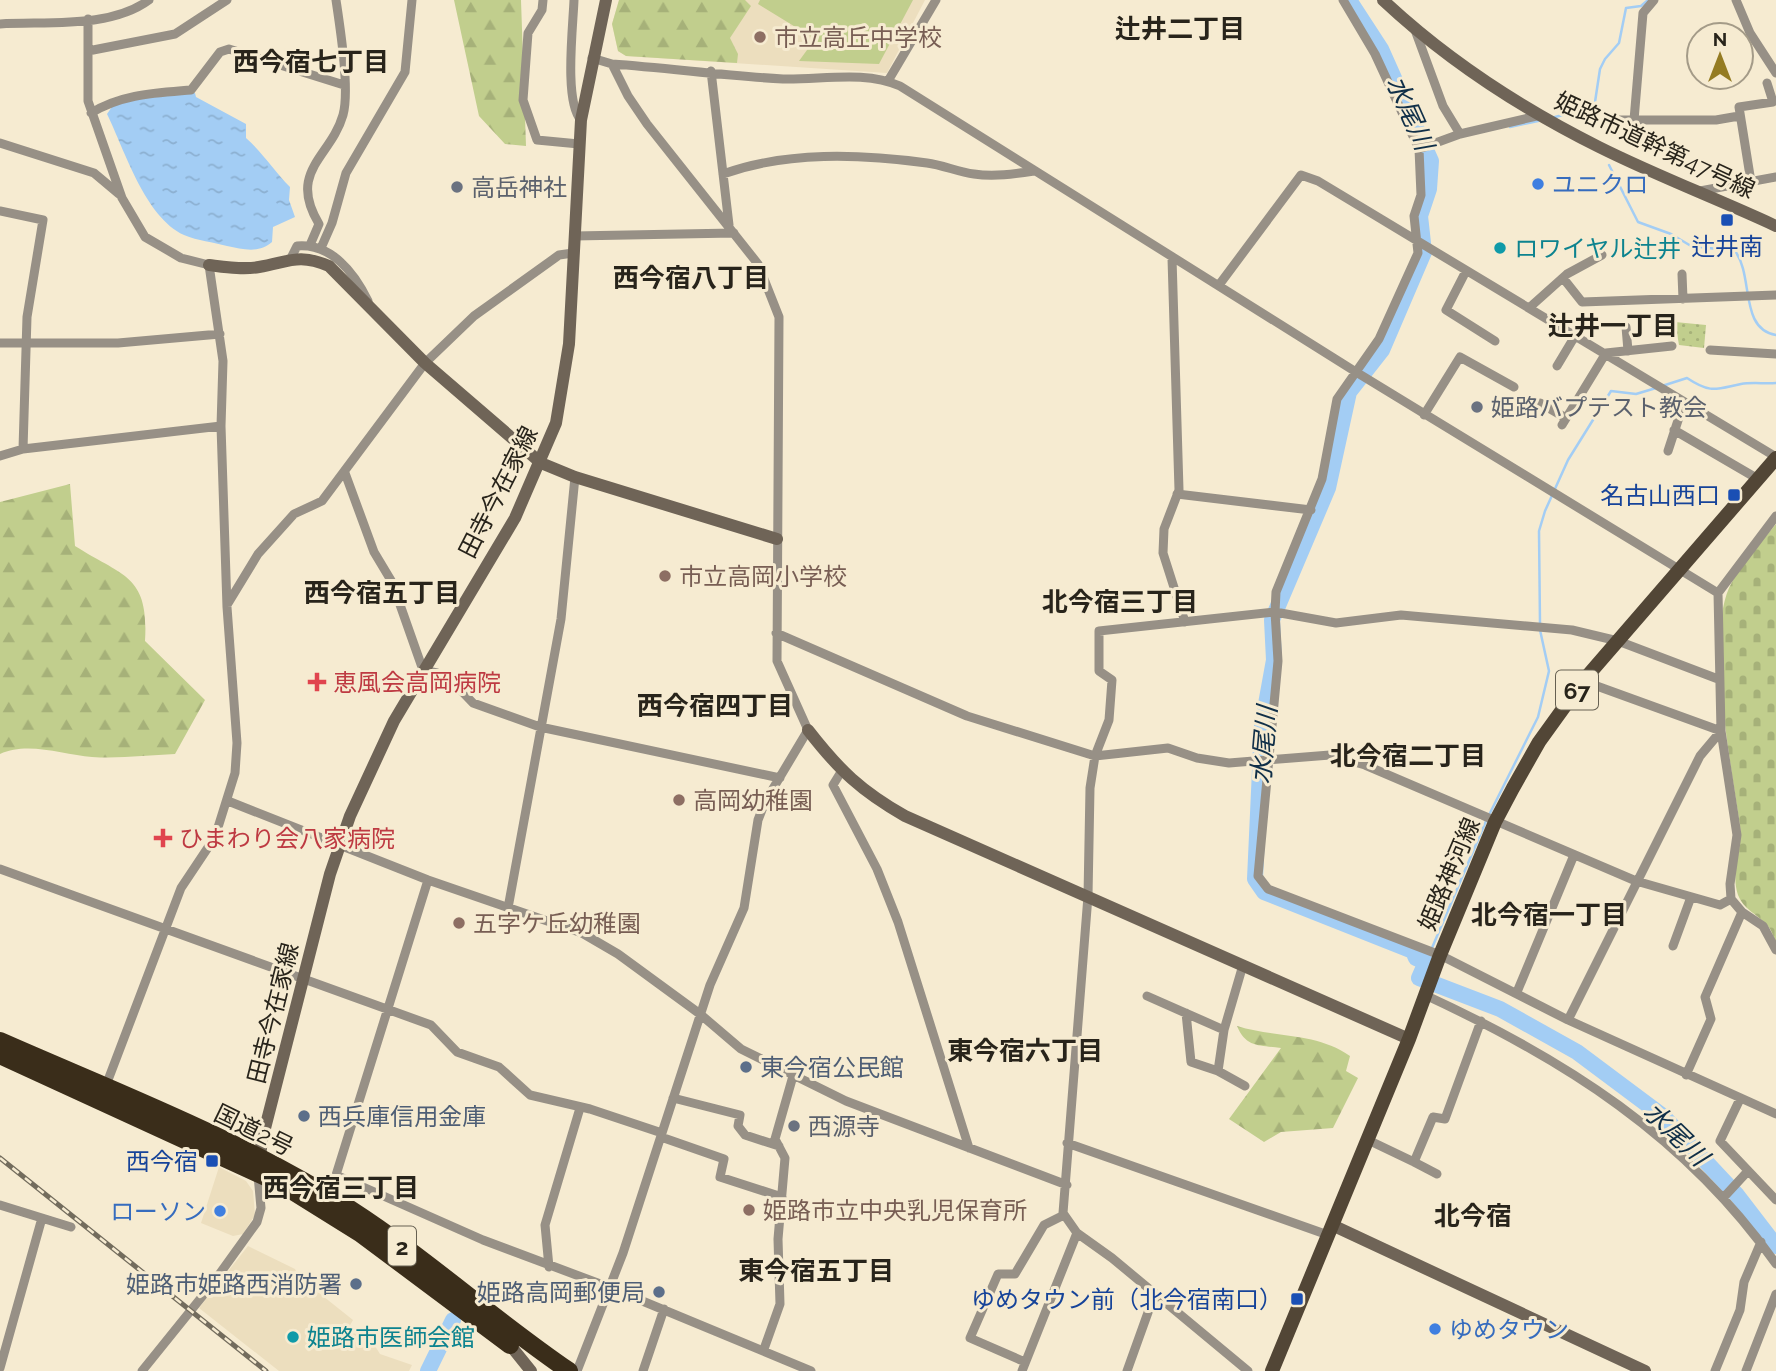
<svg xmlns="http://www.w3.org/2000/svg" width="1776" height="1371" viewBox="0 0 1776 1371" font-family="Raleway,'Noto Sans JP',sans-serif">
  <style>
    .built { fill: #ecdebe }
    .grass { fill: #c1ce8d }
    .forest { fill: url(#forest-firs) }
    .cemetery { fill: url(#cemetery-stones) }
    .park { fill: url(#park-dots) }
    .water { fill: url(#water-ripples) }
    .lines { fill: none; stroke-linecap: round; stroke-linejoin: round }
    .stream { stroke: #a3cdf4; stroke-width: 2.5 }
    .river { stroke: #a3cdf4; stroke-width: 16 }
    .street { stroke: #979086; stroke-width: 9 }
    .secondary { stroke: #6f6457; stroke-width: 12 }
    .primary { stroke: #524636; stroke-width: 14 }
    .highway { stroke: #3a2d1a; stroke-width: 18 }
    .rail-casing { stroke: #736c5d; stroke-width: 5 }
    .rail { stroke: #f6ebd1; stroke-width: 2.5; stroke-dasharray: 8; stroke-linecap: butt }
    .education-dot { fill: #8d6e63; stroke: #f6ebd1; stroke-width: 2.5 }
    .shop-dot { fill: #3f7fe0; stroke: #f6ebd1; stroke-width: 2.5 }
    .worship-dot { fill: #6b7280; stroke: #f6ebd1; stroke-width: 2.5 }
    .transit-dot { fill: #1a4fb4; stroke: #f6ebd1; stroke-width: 2.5 }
    .culture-dot { fill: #0f9aa8; stroke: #f6ebd1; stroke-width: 2.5 }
    .health-dot { fill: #e0444e; stroke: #f6ebd1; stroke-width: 2.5 }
    .service-dot { fill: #5c6f8a; stroke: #f6ebd1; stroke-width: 2.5 }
    .labels { text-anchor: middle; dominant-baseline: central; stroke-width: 6; stroke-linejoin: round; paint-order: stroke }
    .shield { fill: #f6ebd1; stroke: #666052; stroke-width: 2 }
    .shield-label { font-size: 23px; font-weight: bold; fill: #28241b }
    .education-label { font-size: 24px; fill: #785e54; stroke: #f6ebd1; text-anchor: start }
    .street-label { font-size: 24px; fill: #28241b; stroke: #f6ebd1 }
    .shop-label { font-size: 24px; fill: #366cbe; stroke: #f6ebd1; text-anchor: start }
    .worship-label { font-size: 24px; fill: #5b616d; stroke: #f6ebd1; text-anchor: start }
    .transit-label { font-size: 24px; fill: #164399; stroke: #f6ebd1; text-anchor: end }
    .culture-label { font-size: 24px; fill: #0d838f; stroke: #f6ebd1; text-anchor: start }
    .health-label { font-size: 24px; fill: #be3a42; stroke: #f6ebd1; text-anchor: start }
    .service-label { font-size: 24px; fill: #4e5e75; stroke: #f6ebd1; text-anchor: start }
    .neighbourhood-label { font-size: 26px; font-weight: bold; fill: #28241b; stroke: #f6ebd1 }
    .water-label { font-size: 26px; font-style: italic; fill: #102f48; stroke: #f6ebd1 }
  </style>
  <defs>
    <pattern id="forest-firs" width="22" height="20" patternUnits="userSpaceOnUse" patternTransform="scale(1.75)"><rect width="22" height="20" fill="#c1ce8d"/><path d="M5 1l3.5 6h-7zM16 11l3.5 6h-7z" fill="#a6b179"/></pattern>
    <pattern id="cemetery-stones" width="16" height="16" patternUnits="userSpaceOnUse" patternTransform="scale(1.75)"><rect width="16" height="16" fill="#c1ce8d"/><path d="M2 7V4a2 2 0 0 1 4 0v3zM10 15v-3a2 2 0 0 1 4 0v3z" fill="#a6b179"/></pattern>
    <pattern id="park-dots" width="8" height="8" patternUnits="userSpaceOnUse" patternTransform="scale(1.75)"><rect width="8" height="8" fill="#c1ce8d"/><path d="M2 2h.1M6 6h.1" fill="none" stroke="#a6b179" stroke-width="1.8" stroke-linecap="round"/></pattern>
    <pattern id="water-ripples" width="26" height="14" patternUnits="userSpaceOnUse" patternTransform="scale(1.75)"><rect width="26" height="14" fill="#a3cdf4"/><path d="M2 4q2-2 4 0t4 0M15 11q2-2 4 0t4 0" fill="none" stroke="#8cb0d1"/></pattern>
  </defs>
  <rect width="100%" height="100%" fill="#f6ebd1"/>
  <path class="built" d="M619,0h306l-38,73 -261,-17 -8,-5 -6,-27z
    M219,1167l27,14 7,10 2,24 -12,19 -10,2 -32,-13z
    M248,1246l47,23 4,8 54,43 -4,7 26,19 5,8 32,11 -3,6h-130l-80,-63z"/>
  <path class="grass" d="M760,0h153l-34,64 -80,-3 16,-22 -57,-35z"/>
  <path class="forest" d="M454,0h67l5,146 -21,-2 -26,-28z
    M619,0h126l6,6 -21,32 8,16 -1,9 -111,-7 -8,-5 -6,-27z
    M70,484l5,62c49,31 74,29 70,95l60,59 -30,54c-27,1 -56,5 -83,3 -28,-2 -64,-16 -92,-3v-252z
    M1237,1026c38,12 79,6 113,30l-4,15 12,7 -25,50 -52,4 -17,10 -35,-23 52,-71c-21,-3 -35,0 -44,-22z"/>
  <path class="cemetery" d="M1776,524v420c-2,-6 -4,-14 -9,-19 -10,-11 -24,-16 -29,-30 -8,-23 5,-46 2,-69 -8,-57 -34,-186 -11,-238 11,-24 31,-44 47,-64z"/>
  <path class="park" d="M1675,322l31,3 -2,23 -25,-3z"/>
  <path class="water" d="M195,93l1,4 50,27v14c17,15 28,33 44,49l-1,13 6,17 -22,10 -1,15c-14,12 -29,7 -45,4 -14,-4 -29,-5 -43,-11 -39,-18 -59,-84 -77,-121l9,-13 40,-7z"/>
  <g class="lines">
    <path class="stream" d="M1555,117l31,-8 9,-7 5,-33 5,-10 14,-16 7,-35 15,-2 7,-6
      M1510,127l28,-6
      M1609,165l29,57 33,12 20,12 44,5c19,25 4,78 41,84
      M1662,386l25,-8c24,16 29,11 54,6 11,-2 24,0 35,-1
      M1540,624l-1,-93 6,-20 23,-51 43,-69 25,3 20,-6
      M1489,815l49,-98 11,-46 -9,-41
      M1426,962l60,-141"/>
    <path class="river" d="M1349,0l32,49 50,112 -2,28 -9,27 4,36 -42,98 -33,42 -21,96 -56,132 2,40 -12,66 -7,153 9,13 149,59 3,7 10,4 -7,16 81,31 77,43 87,65 73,78 39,51
      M428,1371l25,-51"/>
    <path class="street" d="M543,0l-1,10 -14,23 -5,67 14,40 42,4
      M574,0c-1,27 -10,102 7,120
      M1343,0l32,54 44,95 2,46 -7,21 4,37 -39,86 -42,60 -15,80 -46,113 -1,20 61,11 65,-8 171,15 46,11 100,38
      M1736,0l14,33 26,40
      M88,19v82l34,97 23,39 36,21 28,7 14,96 -2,65 6,181 10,136 -2,30 -20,64 -34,51 -76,200
      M0,24c46,-3 110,5 149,-24
      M1415,30l28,76 17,28
      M88,51l87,-17 52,-34
      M592,58l20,6c57,4 115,12 171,15 38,1 82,-9 117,7l456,286 362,221 3,138 16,104 -7,49 1,15 11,13 21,14 13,24
      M711,71l18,154
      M888,81l48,-81
      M91,113c31,-19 64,-20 100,-23l29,-38 9,-3 115,36
      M1618,120h98l23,-4
      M1634,120l9,-107 11,-13
      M0,143l94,30 25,21
      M1419,149l41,-15 81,-19
      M723,174c64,-23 137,-20 204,-11 16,2 31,9 47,11 20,3 40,0 60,-3
      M1751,182l-12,-75 34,-5 -6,-19
      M1700,191l76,-14
      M0,211l43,9 -16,97 -4,132
      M574,236l160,-3
      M310,245l9,-21c-32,-53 12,-67 24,-109 7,-25 -3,-88 -7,-115
      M321,248l11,-25 14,-50 59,-101 7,-72
      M291,258l6,-12c34,-3 57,26 71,55
      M1172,258l7,232 -15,39 -1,24 22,69
      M1466,271l-20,39 49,31
      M1682,274l1,25
      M1563,278l19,24 194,-7
      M1219,285l82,-110 17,6 458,276
      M1529,308l38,-34 35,-19
      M1626,327l2,24
      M0,343h118l102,-9
      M1710,350l66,4
      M1557,366l18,-30
      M1540,403l26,15
      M1424,415l36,-58 54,30
      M1562,425l44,-72 66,-7
      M1674,430l84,49
      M1668,451l16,-49
      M0,456l23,-7 198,-23
      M345,473l29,79 18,30 31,88 14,3 15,8 21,22 67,24 240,51
      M1177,494l134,16
      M1718,593l58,-77
      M227,605l31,-51 36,-40 28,-13 103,-138 49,-47 85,-61 14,-2
      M776,633l191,83 128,40 73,-8 29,10 32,5 101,-8 35,10 271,116 84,24 11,-6
      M841,772l-8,13 44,84 21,53 71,226
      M228,801l200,79 154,53 36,21 82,60 41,35 105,52 221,84
      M0,869l431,156 26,27 42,15 31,28 60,14 72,24
      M508,908l53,-289 14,-142
      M1673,946l18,-49
      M1517,992l57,-137
      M1425,995c139,64 261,141 351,269
      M1147,996l77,34
      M1186,1013l5,49 27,9 27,15
      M1568,1020l132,-264 21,-25 -138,-50
      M1218,1071l6,-41 19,-65
      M1686,1075l25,-56 -6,-22 37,-85
      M673,1098l67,17 -2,11 7,9 34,11
      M1740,1099l-20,42 56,59
      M661,1137l63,22 -4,18 62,20
      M1368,1140l46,22 19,-45 12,2 36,-98
      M1067,1143l261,92
      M1414,1162l23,12
      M336,1175l147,65 128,48 200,83
      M325,1194l11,-19 92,-295
      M1724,1197l24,-26
      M0,1205l71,22
      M549,1267l-4,-42 35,-117
      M764,1349l16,-45 -2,-65 7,-81 -10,-19 18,-63
      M1025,1362l-55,-24 28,-64h17l29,-49 20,-10
      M0,1368l42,-150
      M142,1371l71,-88 44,-61 4,-14 -3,-33
      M577,1371l46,-118 87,-268 34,-77 14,-88 7,-18 43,-72 -31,-69 2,-344 -21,-53 -111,-140 -19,-28 -16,-32
      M643,1371l21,-62
      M1022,1371l55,-138
      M1127,1371l28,-78
      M1248,1371l-136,-113 -35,-25 -14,-20 25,-317 2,-108 5,-32 14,-36 3,-40 -13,-9v-40l176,-19 3,49 -20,215 10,13 172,66 128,65 208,94
      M1715,1371l25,-61 4,-28 17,-40
      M1746,1371l30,-77"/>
    <path class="secondary" d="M1383,0c64,60 138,108 216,147 58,29 119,52 177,79
      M209,265c16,2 34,5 50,2 30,-5 39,-14 70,-1l96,97 116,100 34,14 202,62
      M808,730c31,40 53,61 97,86l504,223
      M259,1165l3,-25 68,-266 20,-58 44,-95 121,-203 41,-95 13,-79 12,-224 25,-120
      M1332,1225l313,146
      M510,1345l21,26"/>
    <path class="primary" d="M1272,1371l137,-332 31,-84 55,-133 18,-34 26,-46 44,-61 193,-223"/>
    <path class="highway" d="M0,1041c118,52 242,99 350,168 76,49 144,111 219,162
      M0,1055l283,130 77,48 150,112"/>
    <g class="rail-casing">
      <path id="rail" d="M0,1158l266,213"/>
    </g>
    <use href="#rail" class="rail"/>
  </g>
  <g class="education-dot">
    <circle cx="760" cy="37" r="7"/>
    <circle cx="665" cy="576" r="7"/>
    <circle cx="679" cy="800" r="7"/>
    <circle cx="459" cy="923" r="7"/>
    <circle cx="749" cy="1210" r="7"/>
  </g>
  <g class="shop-dot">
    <circle cx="1538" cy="184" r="7"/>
    <circle cx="220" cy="1211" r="7"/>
    <circle cx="1435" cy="1329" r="7"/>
  </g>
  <g class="worship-dot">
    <circle cx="457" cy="187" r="7"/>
    <circle cx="1477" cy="407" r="7"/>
    <circle cx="794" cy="1126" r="7"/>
  </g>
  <g class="transit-dot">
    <rect x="1720" y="213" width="14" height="14" rx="3.5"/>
    <rect x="1727" y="488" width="14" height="14" rx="3.5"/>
    <rect x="205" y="1154" width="14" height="14" rx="3.5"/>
    <rect x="1290" y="1292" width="14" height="14" rx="3.5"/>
  </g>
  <g class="culture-dot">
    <circle cx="1500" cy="248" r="7"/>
    <circle cx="293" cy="1337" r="7"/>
  </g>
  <g class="health-dot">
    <path d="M313.5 671.5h7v7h7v7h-7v7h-7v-7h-7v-7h7z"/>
    <path d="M159.5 827.5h7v7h7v7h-7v7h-7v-7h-7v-7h7z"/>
  </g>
  <g class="service-dot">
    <circle cx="746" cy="1067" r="7"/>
    <circle cx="304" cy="1116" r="7"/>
    <circle cx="356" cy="1284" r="7"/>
    <circle cx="659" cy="1292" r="7"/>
  </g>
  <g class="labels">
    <g class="shield">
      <rect x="1556" y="670.5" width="42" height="39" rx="5"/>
      <rect x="388" y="1226.5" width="28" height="39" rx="5"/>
    </g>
    <g class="shield-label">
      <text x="1577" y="690">67</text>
      <text x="402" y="1246">2</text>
    </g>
    <g class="education-label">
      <text x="774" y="37">市立高丘中学校</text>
      <text x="679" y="576">市立高岡小学校</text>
      <text x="693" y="800">高岡幼稚園</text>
      <text x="473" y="923">五字ケ丘幼稚園</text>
      <text x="763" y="1210">姫路市立中央乳児保育所</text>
    </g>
    <g class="street-label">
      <text transform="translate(1655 145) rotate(25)">姫路市道幹第47号線</text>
      <text transform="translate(498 492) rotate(-63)">田寺今在家線</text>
      <text transform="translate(1449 874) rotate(-67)">姫路神河線</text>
      <text transform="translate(273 1013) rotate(-76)">田寺今在家線</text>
      <text transform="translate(254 1130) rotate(26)">国道2号</text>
    </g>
    <g class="shop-label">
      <text x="1552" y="184">ユニクロ</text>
      <text x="206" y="1211" text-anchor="end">ローソン</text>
      <text x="1449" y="1329">ゆめタウン</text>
    </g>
    <g class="worship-label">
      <text x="471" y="187">高岳神社</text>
      <text x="1491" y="407">姫路バプテスト教会</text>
      <text x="808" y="1126">西源寺</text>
    </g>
    <g class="transit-label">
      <text x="1727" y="246" text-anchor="middle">辻井南</text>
      <text x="1720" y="495">名古山西口</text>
      <text x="198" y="1161">西今宿</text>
      <text x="1283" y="1299">ゆめタウン前（北今宿南口）</text>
    </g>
    <g class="culture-label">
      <text x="1514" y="248">ロワイヤル辻井</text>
      <text x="307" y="1337">姫路市医師会館</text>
    </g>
    <g class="health-label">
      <text x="333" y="682">恵風会高岡病院</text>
      <text x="179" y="838">ひまわり会八家病院</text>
    </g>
    <g class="service-label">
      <text x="760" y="1067">東今宿公民館</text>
      <text x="318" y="1116">西兵庫信用金庫</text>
      <text x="342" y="1284" text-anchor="end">姫路市姫路西消防署</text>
      <text x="645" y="1292" text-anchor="end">姫路高岡郵便局</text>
    </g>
    <g class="neighbourhood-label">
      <text x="1180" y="29">辻井二丁目</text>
      <text x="311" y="62">西今宿七丁目</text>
      <text x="691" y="278">西今宿八丁目</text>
      <text x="1613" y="326">辻井一丁目</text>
      <text x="382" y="593">西今宿五丁目</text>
      <text x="1120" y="602">北今宿三丁目</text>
      <text x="715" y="706">西今宿四丁目</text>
      <text x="1408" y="756">北今宿二丁目</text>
      <text x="1549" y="915">北今宿一丁目</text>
      <text x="1025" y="1051">東今宿六丁目</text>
      <text x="341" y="1188">西今宿三丁目</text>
      <text x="1473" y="1216">北今宿</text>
      <text x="816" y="1271">東今宿五丁目</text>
    </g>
    <g class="water-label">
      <text transform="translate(1410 113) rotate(66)">水尾川</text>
      <text transform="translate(1264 745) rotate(-85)">水尾川</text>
      <text transform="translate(1676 1134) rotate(44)">水尾川</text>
    </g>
  </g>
  <g transform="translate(1720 56)"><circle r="33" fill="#f6ebd1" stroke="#a49b88" stroke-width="2"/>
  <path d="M0-5L12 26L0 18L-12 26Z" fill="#947b22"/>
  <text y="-10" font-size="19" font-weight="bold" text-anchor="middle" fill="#28241b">N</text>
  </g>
</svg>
